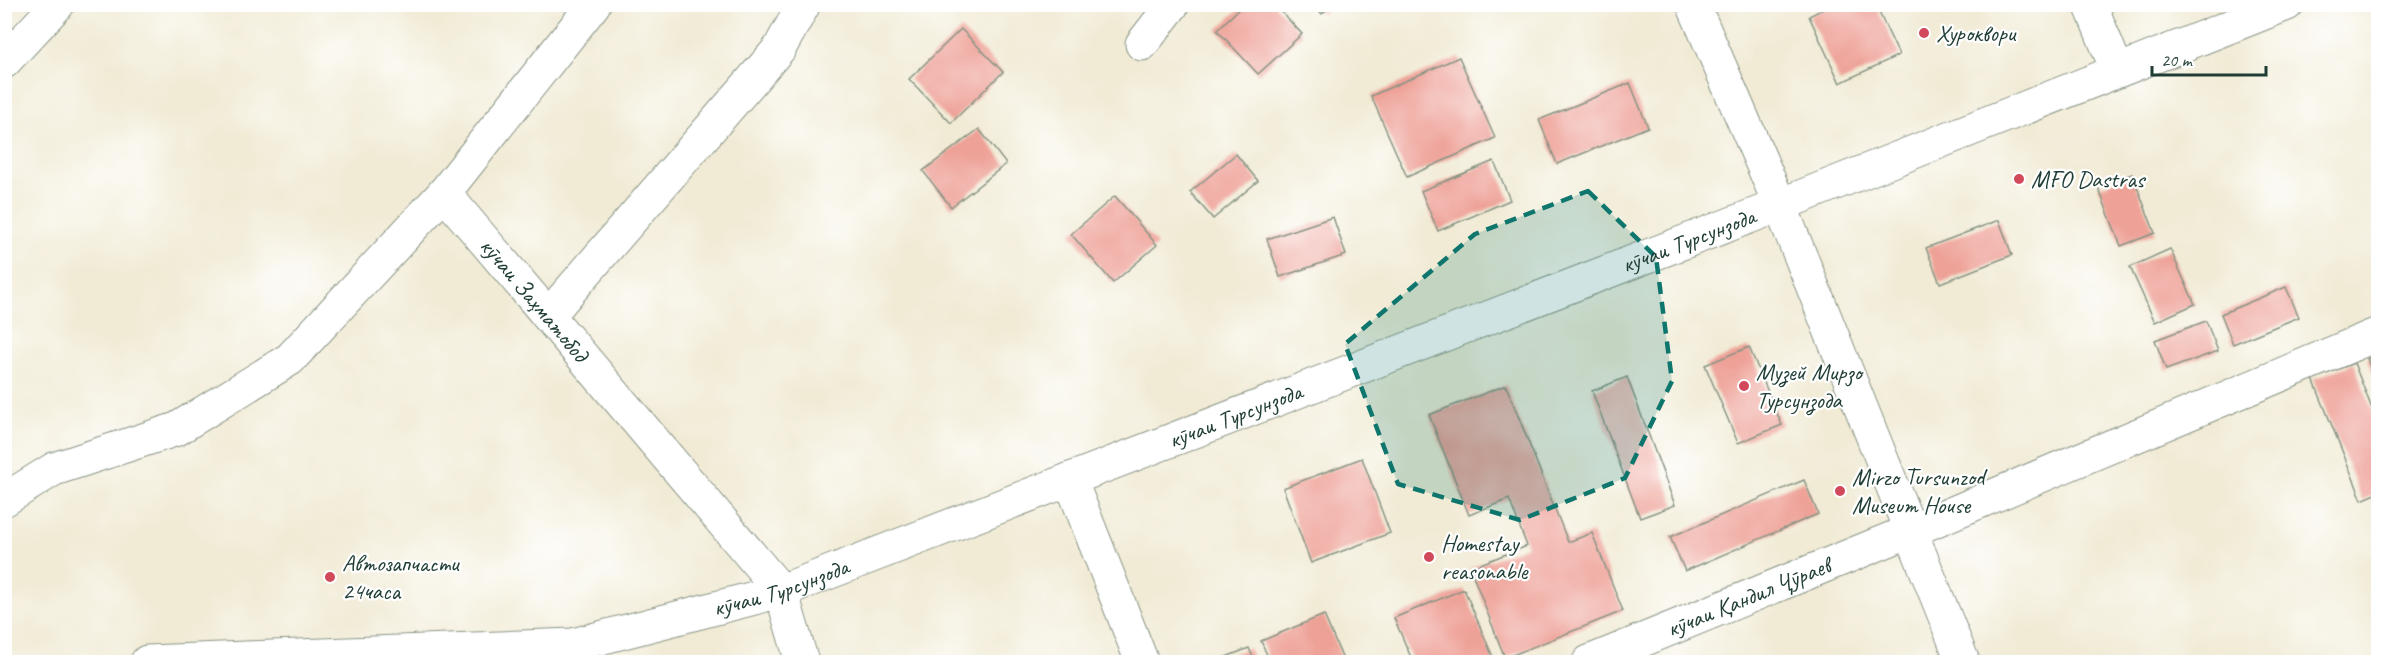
<svg xmlns="http://www.w3.org/2000/svg" width="2383" height="667" viewBox="0 0 2383 667" font-family="Caveat,sans-serif">
  <style>
    .building { fill: #eea197 }
    .lines { fill: none; stroke-linecap: round; stroke-linejoin: round }
    .minor-casing { stroke: #889484; stroke-width: 35 }
    .major-casing { stroke: #889484; stroke-width: 35 }
    .minor { stroke: #fff; stroke-width: 33 }
    .major { stroke: #fff; stroke-width: 33 }
    .marked { fill: #0f766e; fill-opacity: 0.2; stroke: #0f766e; stroke-width: 4.5; stroke-dasharray: 12 8; stroke-linejoin: round }
    .poi-dot { fill: #d1495b; stroke: #fff; stroke-width: 2 }
    .labels { text-anchor: middle; dominant-baseline: central; stroke-width: 4.5; stroke-linejoin: round; paint-order: stroke }
    .poi-label { font-size: 24px; fill: #1f3d34; stroke: #fff; text-anchor: start }
    .street-label { font-size: 24px; fill: #1f3d34; stroke: #fff }
  </style>
  <rect width="100%" height="100%" fill="#fff"/>
  <filter id="ink" filterUnits="userSpaceOnUse"><feTurbulence type="fractalNoise" baseFrequency=".0167" numOctaves="2"/><feDisplacementMap in="SourceGraphic" scale="12" xChannelSelector="R" yChannelSelector="G"/><feConvolveMatrix kernelMatrix="1 2 1 2 8 2 1 2 1" color-interpolation-filters="sRGB"/></filter>
  <filter id="wash" filterUnits="userSpaceOnUse"><feTurbulence type="fractalNoise" baseFrequency=".008" numOctaves="4" result="noise"/><feDisplacementMap in="SourceGraphic" scale="24" xChannelSelector="R" yChannelSelector="G"/><feGaussianBlur stdDeviation="1.35" result="paint"/><feColorMatrix in="noise" values="0 0 0 0 0 0 0 0 0 0 0 0 0 0 0 0 0 1.4 0 .05"/><feComposite in="paint" operator="in"/></filter>
  <g filter="url(#wash)">
    <rect width="100%" height="100%" fill="#f1ebd5"/>
    <g id="blocks">
      <path class="building" d="M1244,4h30l28,30 -44,40 -41,-44z
        M1313,4h19l-10,10z
        M1833,4h42l24,51 -59,28 -31,-67z
        M961,29l42,43 -52,51 -42,-44z
        M1459,57l36,81 -88,39 -36,-81z
        M1630,83l18,44 -91,37 -18,-44z
        M979,129l27,35 -55,43 -28,-36z
        M1236,154l22,27 -45,38 -23,-27z
        M1494,161l16,39 -72,31 -17,-40z
        M2132,174l23,59 -34,13 -23,-59z
        M1115,196l42,49 -44,38 -42,-49z
        M1333,217l13,38 -66,22 -13,-38z
        M1999,220l13,35 -72,28 -14,-35z
        M2170,249l25,55 -40,18 -25,-55z
        M2286,287l13,30 -66,27 -12,-30z
        M2206,321l12,30 -52,19 -11,-30z
        M1749,347l33,78 -44,18 -33,-78z
        M2378,354v32l-11,-27z
        M2354,363l24,61v69l-16,7 -49,-121z
        M1627,377l48,128 -35,13 -48,-127z
        M1506,385l62,157 24,-9 31,78 -118,47 -35,-90 57,-22 -18,-47 -40,16 -40,-100z
        M1362,458l28,75 -79,30 -28,-75z
        M1804,480l14,34 -133,57 -15,-34z
        M1464,589l31,73h-82l-19,-44z
        M1324,615l20,47h-74l-9,-21z
        M1249,648l6,14h-42z"/>
    </g>
  </g>
  <g filter="url(#ink)">
    <use href="#blocks" fill-opacity="0" stroke="#889484" stroke-width="1.5"/>
    <g class="lines">
      <g class="minor-casing">
        <g id="minor">
          <path id="s1" d="M594,4l-150,189 337,398 21,71"/>
          <path d="M1693,4l87,201"/>
          <path d="M2090,4l27,66"/>
          <path d="M1142,44l31,-40"/>
          <path d="M4,62l54,-58"/>
          <path d="M548,316l231,-267 25,-45"/>
          <path d="M1070,479l72,183"/>
          <path d="M4,500l50,-31 123,-40 113,-70 154,-166"/>
          <path id="s2" d="M1589,662l321,-131 468,-197"/>
        </g>
      </g>
      <g class="major-casing">
        <g id="major">
          <path d="M1780,205l183,457"/>
          <path id="s3" d="M147,662l426,-17 208,-54 999,-386 507,-201"/>
        </g>
      </g>
      <use href="#minor" class="minor"/>
      <use href="#major" class="major"/>
    </g>
  </g>
  <path class="marked" d="M1588,191l68,66 16,124 -47,97 -105,42 -122,-36 -53,-140 130,-110z"/>
  <g class="poi-dot">
    <circle cx="1924" cy="33" r="6"/>
    <circle cx="2019" cy="179" r="6"/>
    <circle cx="1744" cy="386" r="6"/>
    <circle cx="1840" cy="491" r="6"/>
    <circle cx="1429" cy="557" r="6"/>
    <circle cx="330" cy="577" r="6"/>
  </g>
  <g class="labels">
    <g class="poi-label">
      <text x="1936" y="33">Хуроквори</text>
      <text x="2031" y="179">MFO Dastras</text>
      <text x="1756" y="372">Музей Мирзо<tspan x="1756" dy="28">Турсунзода</tspan></text>
      <text x="1852" y="477">Mirzo Tursunzod<tspan x="1852" dy="28">Museum House</tspan></text>
      <text x="1441" y="543">Homestay<tspan x="1441" dy="28">reasonable</tspan></text>
      <text x="342" y="563">Автозапчасти<tspan x="342" dy="28">24часа</tspan></text>
    </g>
    <g class="street-label">
      <text stroke="none"><textPath href="#s3" startOffset="1614">кӯчаи Турсунзода</textPath></text>
      <text stroke="none"><textPath href="#s1" startOffset="381">кӯчаи Заҳматобод</textPath></text>
      <text stroke="none"><textPath href="#s3" startOffset="1128">кӯчаи Турсунзода</textPath></text>
      <text stroke="none"><textPath href="#s3" startOffset="642">кӯчаи Турсунзода</textPath></text>
      <text stroke="none"><textPath href="#s2" startOffset="172">кӯчаи Қандил Ҷӯраев</textPath></text>
    </g>
  </g>
  <rect width="2383" height="667" fill="none" stroke="#fff" stroke-width="24"/>
  <path d="M2152 66v9h114v-9" fill="none" stroke="#1f3d34" stroke-width="3"/>
  <text x="2161" y="66" font-size="18" fill="#1f3d34" stroke="#ffffff" stroke-width="4.5" paint-order="stroke">20 m</text>
</svg>
